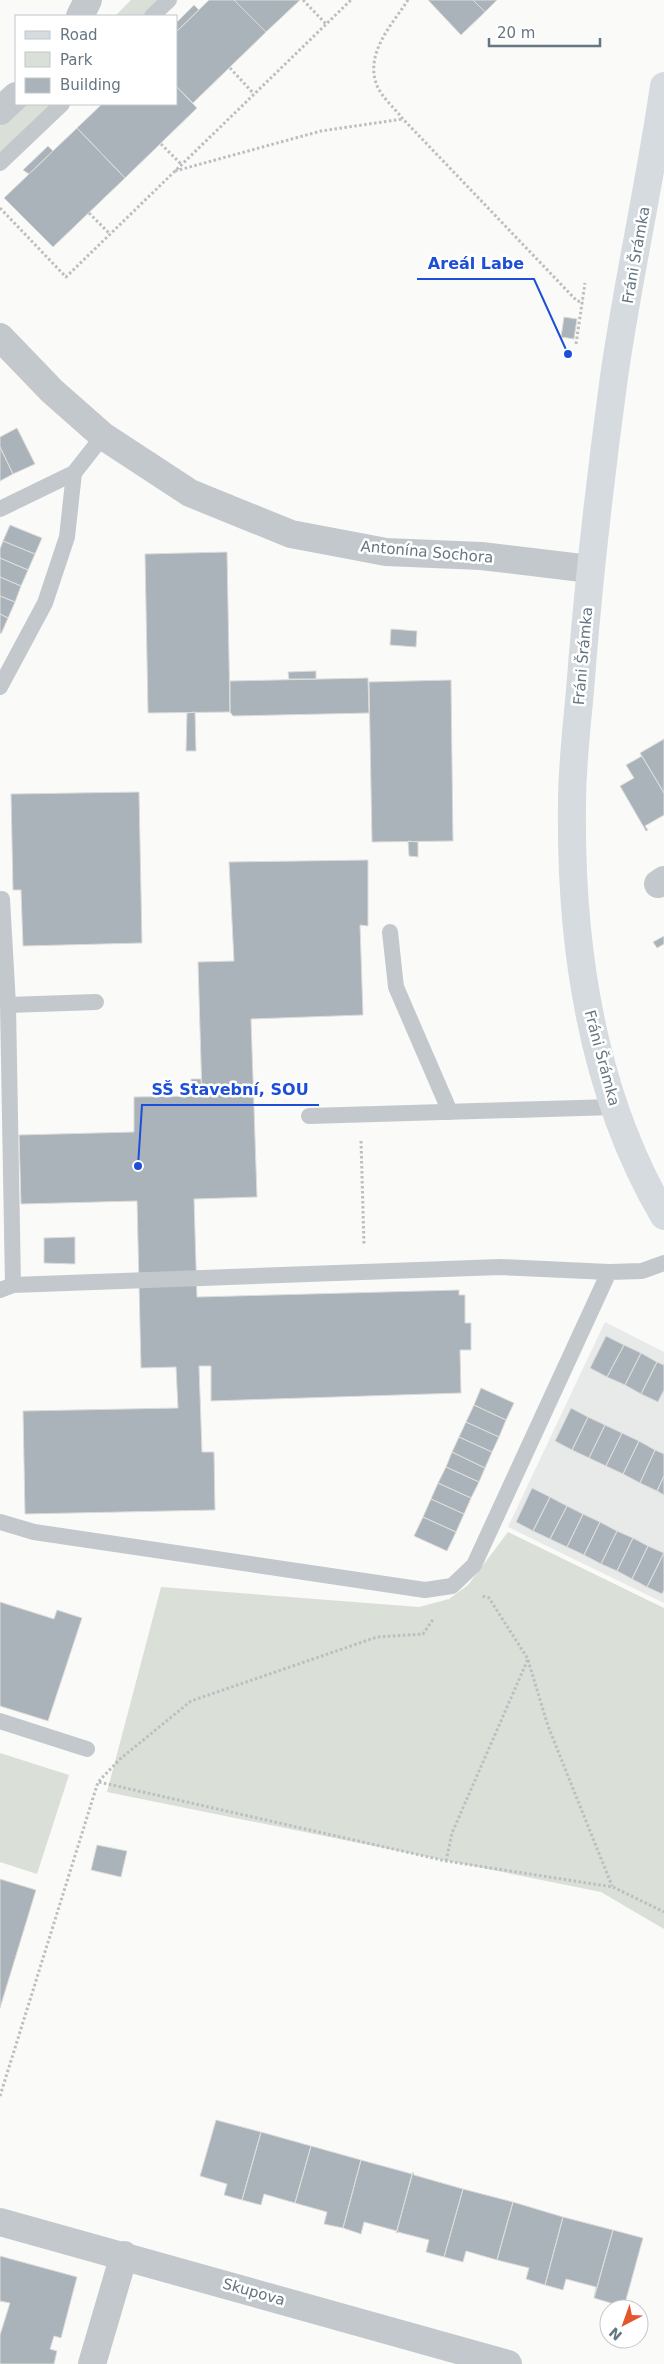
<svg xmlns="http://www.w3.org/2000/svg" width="664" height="2364" viewBox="0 0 664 2364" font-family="'DejaVu Sans',sans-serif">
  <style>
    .built { fill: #e8e9e9 }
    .green { fill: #dadfd7 }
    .building { fill: #aab3b9; stroke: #dcdcda }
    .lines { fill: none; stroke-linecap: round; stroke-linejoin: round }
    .path { stroke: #bbbfc2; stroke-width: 3; stroke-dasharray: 2.5 2.5; stroke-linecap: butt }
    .lane { stroke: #c3c8cc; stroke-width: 16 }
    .street { stroke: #c3c8cc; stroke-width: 28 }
    .secondary { stroke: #d6dbdf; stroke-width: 28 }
    .labels { text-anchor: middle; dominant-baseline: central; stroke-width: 5; stroke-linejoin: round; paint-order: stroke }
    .street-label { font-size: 15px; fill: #657683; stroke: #fff }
    .leader { fill: none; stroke: #1d4ed8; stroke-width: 2 }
    .callout-dot { fill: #1d4ed8; stroke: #fff; stroke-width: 2 }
    .callout-label { font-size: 16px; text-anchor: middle; font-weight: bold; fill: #1d4ed8; stroke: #fff; stroke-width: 5; stroke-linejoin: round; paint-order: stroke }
  </style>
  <rect width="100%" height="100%" fill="#fafaf8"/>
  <path class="built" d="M605,1322l59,30v251l-156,-76z"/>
  <path class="green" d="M131,0h28l-17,16h-27z
    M24,104h28l-52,50v-28z
    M508,1532l156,76v321l-63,-37 -494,-100 54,-205 258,20 30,-8 19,-14z
    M0,1753l69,22 -32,99 -37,-12z"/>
  <path class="building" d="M209,0h25l32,32 -73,71 -17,-17v-54z
    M234,0h66l-34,32z
    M428,0h45l12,12 -24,23z
    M473,0h24l-12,12z
    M194,5l5,5 -23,22v-9z
    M176,86l21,22 -72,70 -48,-50 25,-24h74z
    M77,128l48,50 -72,69 -49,-49z
    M48,146l5,5 -24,23 -6,-4z
    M564,317l13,2 -3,20 -13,-2z
    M17,428l18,36 -22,10 -13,-27v-10z
    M0,447l13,27 -13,7z
    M10,525l32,13 -7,16 -32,-13z
    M3,541l32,13 -7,16 -28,-12v-9z
    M227,552l3,160 -82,1 -3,-159z
    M0,558l28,12 -7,16 -21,-9z
    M0,577l21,9 -6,16 -15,-6z
    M0,596l15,6 -7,16 -8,-4z
    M0,614l8,4 -7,16 -1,-1z
    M391,629l26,2 -1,16 -26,-2z
    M316,671v8h-27l-1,-7z
    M368,678l1,35 -136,3 -3,-4v-31z
    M451,680l2,161 -81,1 -3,-160z
    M195,712l1,39h-10l1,-38z
    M664,739v54l-24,-40z
    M642,756l22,37v22l-19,11 3,4 -2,1 -26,-45 14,-8 -8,-13z
    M139,792l3,151 -119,3 -2,-56h-8l-2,-96z
    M408,841l10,1v15l-9,-1z
    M368,860v66l-8,-1 3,90 -112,4 6,178 -63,2 3,98 262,-7v5h6v28h6v27h-11l1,43 -250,8v-35h-12l3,86h12l1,58 -190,4 -2,-103 155,-3 -2,-41 -35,1 -4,-167 -116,3 -2,-69 115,-3v-35l68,-1 -4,-134 36,-1 -5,-99z
    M664,936v8l-7,4 -4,-6z
    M191,1079h10l1,17h-11z
    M75,1237v27l-31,-1v-25z
    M606,1336l18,9 -17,32 -17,-9z
    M624,1345l17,8 -16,32 -18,-8z
    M641,1353l16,9 -16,32 -16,-9z
    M657,1362l7,3v25l-6,12 -17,-8z
    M481,1388l33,15 -8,17 -32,-15z
    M474,1405l32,15 -7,17 -33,-15z
    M571,1408l17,9 -16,33 -17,-9z
    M588,1417l17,8 -16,33 -17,-8z
    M466,1422l33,15 -7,15 -33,-15z
    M605,1425l17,8 -16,33 -17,-8z
    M622,1433l17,8 -16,33 -17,-8z
    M459,1437l33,15 -7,16 -33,-16z
    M639,1441l16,9 -15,33 -17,-9z
    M655,1450l9,4v22l-7,15 -17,-8z
    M452,1452l33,16 -6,14 -33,-15z
    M446,1467l33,15 -8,16 -33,-15z
    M664,1476v19l-7,-4z
    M438,1483l33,15 -7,16 -33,-15z
    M532,1488l18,9 -17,34 -17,-9z
    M550,1497l17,9 -17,33 -17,-8z
    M431,1499l33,15 -8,18 -33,-15z
    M567,1506l16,8 -16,33 -17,-8z
    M583,1514l17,8 -16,33 -17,-8z
    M423,1517l33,15 -9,19 -33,-15z
    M600,1522l17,9 -16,33 -17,-9z
    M617,1531l16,7 -16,33 -16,-7z
    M633,1538l15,8 -16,33 -15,-8z
    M648,1546l16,7 -17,34 -15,-8z
    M664,1553v37l-2,4 -15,-7z
    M0,1602l54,17 3,-9 25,8 -34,103 -48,-15z
    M97,1845l30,6 -6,26 -30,-7z
    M0,1879l36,11 -36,118z
    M216,2120l45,12 -19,68 -18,-5 3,-11 -27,-8z
    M261,2132l50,14 -16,57 -31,-9 -3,11 -19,-5z
    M311,2146l50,14 -18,68 -19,-4 3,-12 -32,-9z
    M361,2160l51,14 -15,57 -33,-9 -3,12 -18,-6z
    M413,2172l1,3 49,14 -19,68 -18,-5 3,-12 -31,-8 -2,1z
    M463,2189l50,13 -16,58 -31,-9 -3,11 -19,-5z
    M513,2202l50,15 -18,68 -19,-6 3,-11 -32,-8z
    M563,2217l50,13 -19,68 2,-11 -30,-8 -3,11 -18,-5z
    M613,2230l30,8 -19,69 -30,-9z
    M0,2256l77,21 -16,61 -7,-2 -4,13 7,2 -3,13h-54v-29l10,-32 -10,-2z"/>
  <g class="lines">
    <path class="path" d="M303,0l23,24
      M408,0c-17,26 -45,55 -30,88 6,11 17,21 25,31l174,182 6,1
      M230,68l24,26
      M161,144l21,21
      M175,171l146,-40 82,-12
      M0,208l66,69 285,-277
      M89,213l21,21
      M576,344l9,-61
      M361,1141l3,104
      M528,1660l20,66 64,160
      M99,1782l347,79 167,26 51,25
      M446,1861l6,-28 76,-174 -39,-61 -7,-2
      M0,2096l98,-314 22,-23 71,-58 186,-64 46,-3 11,-16"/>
    <path class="lane" d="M152,16l17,-16
      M0,163l62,-59
      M0,509l74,-36
      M0,687l45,-84 22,-66 7,-64 29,-37
      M2,899l6,106 5,280
      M390,932l6,55 54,125
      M8,1005l88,-3
      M309,1116l305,-9
      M0,1290l13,-5 487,-18 109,5 33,-1 22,-8
      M0,1522l34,10 391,58 27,-4 22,-21 135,-293
      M0,1721l87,28"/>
    <path class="street" d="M80,16l8,-16
      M0,111l16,-15
      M0,337l52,54 51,45 87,57 101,41 95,18 95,4 109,13
      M658,884l6,-4
      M0,2222l508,142
      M92,2364l32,-109"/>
    <path class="secondary" d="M664,86c-14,97 -36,193 -50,291 -13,95 -24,192 -32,288 -3,46 -10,92 -10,138 -2,143 19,289 92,413"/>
  </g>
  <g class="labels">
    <g class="street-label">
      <text transform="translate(636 255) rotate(-80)">Fráni Šrámka</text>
      <text transform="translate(427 552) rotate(5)">Antonína Sochora</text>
      <text transform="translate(583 656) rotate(-85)">Fráni Šrámka</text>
      <text transform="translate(602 1058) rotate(75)">Fráni Šrámka</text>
      <text transform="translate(254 2292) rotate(16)">Skupova</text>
    </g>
  </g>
  <path class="leader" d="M568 354L534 279H417M138 1166L142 1105H319"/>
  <g class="callout-dot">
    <circle cx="568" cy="354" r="5"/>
    <circle cx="138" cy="1166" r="5"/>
  </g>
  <g class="callout-label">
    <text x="476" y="269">Areál Labe</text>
    <text x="230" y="1095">SŠ Stavební, SOU</text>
  </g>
  <rect x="15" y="15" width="162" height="90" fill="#ffffff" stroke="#c1c8cd"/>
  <rect x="25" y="31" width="25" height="8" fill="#d6dbdf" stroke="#c1c8cd"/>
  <text x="60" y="40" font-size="15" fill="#657683">Road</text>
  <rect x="25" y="52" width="25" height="15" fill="#dadfd7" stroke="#c1c8cd"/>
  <text x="60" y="65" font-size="15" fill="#657683">Park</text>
  <rect x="25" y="78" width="25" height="15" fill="#aab3b9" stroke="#c1c8cd"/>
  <text x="60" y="90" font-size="15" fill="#657683">Building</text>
  <g transform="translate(624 2324) rotate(221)"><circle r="24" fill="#ffffff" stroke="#c1c8cd"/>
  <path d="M0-4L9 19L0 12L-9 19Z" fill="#e4572e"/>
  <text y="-8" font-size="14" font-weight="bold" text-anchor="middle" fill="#657683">N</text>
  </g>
  <path d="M489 38v8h111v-8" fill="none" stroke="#657683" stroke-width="2.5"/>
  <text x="497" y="38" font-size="15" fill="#657683" stroke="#ffffff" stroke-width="4" paint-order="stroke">20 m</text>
</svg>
